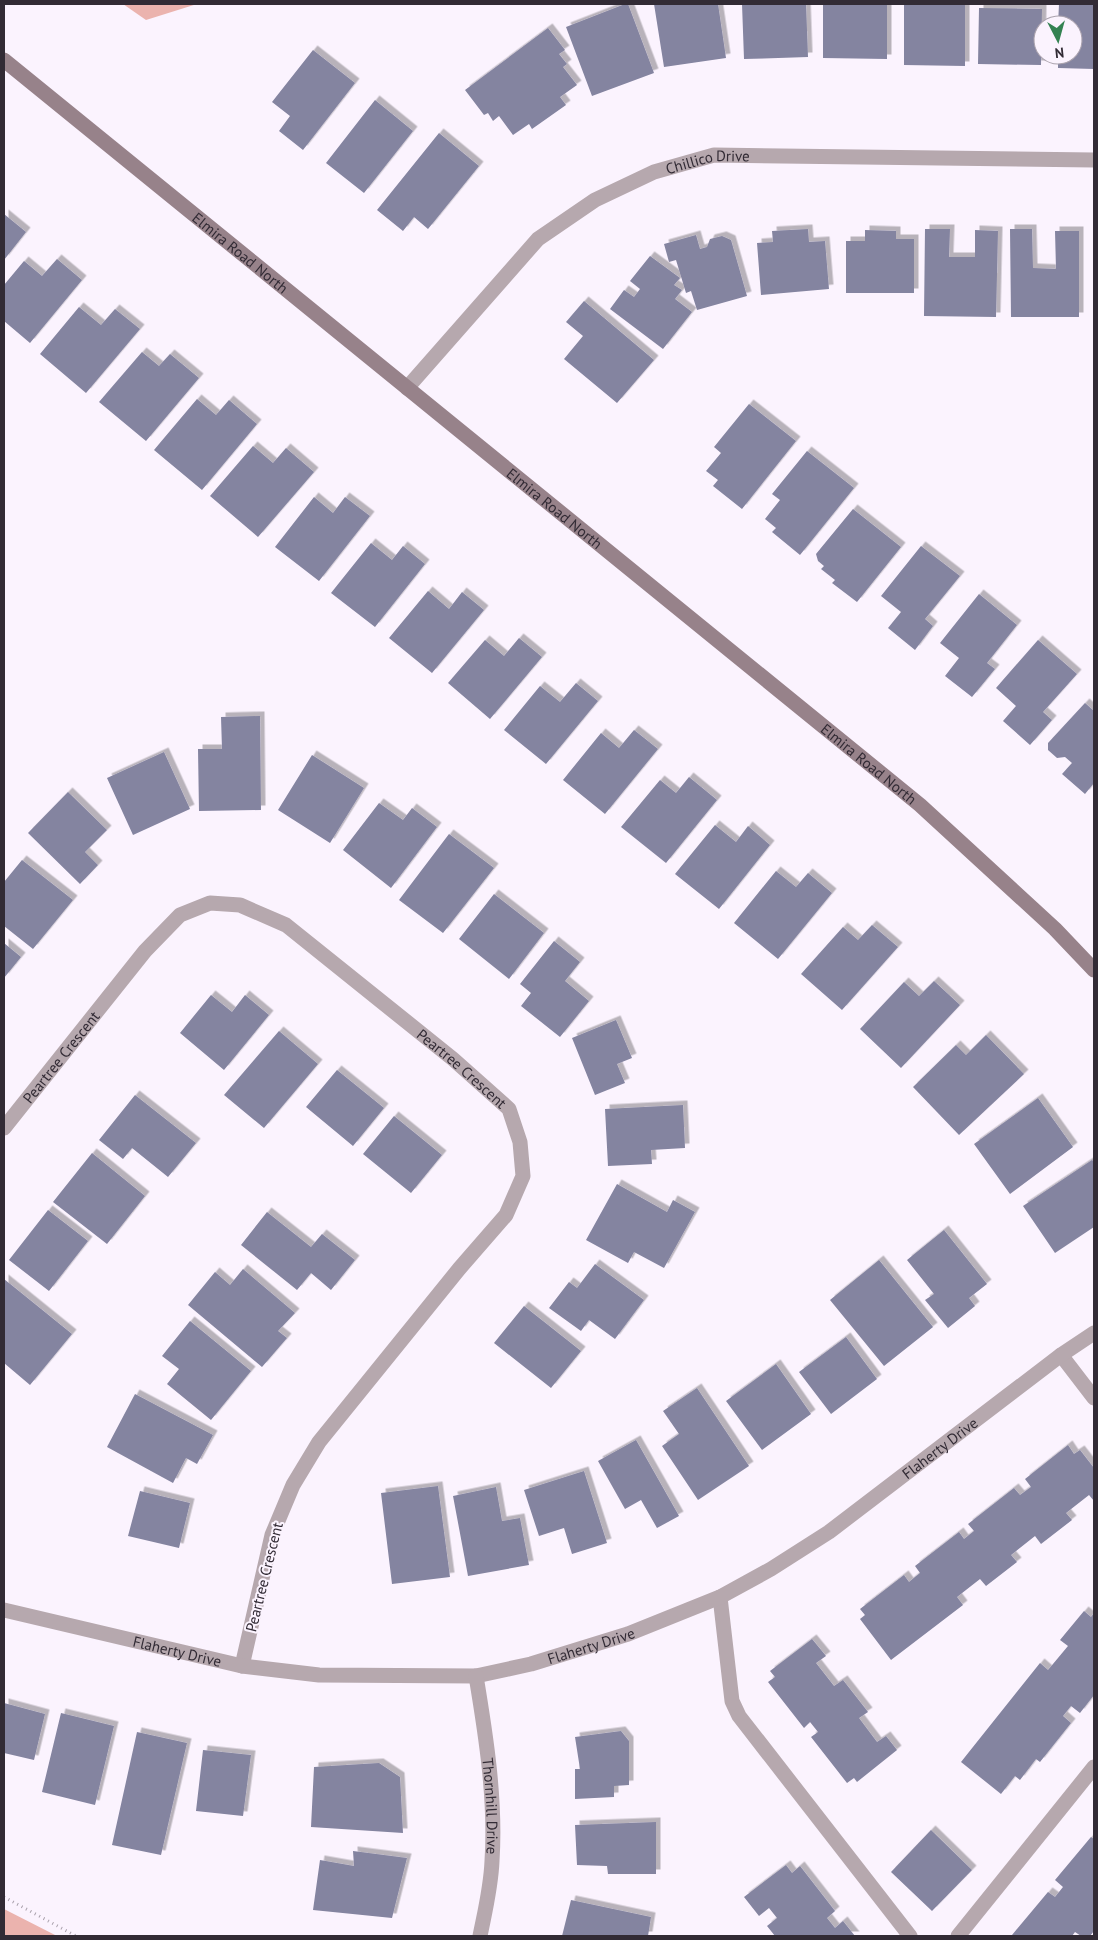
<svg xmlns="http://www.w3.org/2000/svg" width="1098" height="1940" viewBox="0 0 1098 1940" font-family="'PT Sans',sans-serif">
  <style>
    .green { fill: #ebb3ae }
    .building { fill: #8484a0; filter: url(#shadow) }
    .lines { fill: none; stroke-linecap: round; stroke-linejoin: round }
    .path { stroke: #a9a1ac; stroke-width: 3; stroke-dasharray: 1 4; stroke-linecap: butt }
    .lane { stroke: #b6a8ae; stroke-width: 15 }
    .street { stroke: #b6a8ae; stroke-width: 15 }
    .secondary { stroke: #97828a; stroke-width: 15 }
    .labels { text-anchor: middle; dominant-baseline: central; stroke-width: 4; stroke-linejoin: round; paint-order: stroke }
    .street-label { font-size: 15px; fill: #322b35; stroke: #fbf3fe }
  </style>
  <defs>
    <filter id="shadow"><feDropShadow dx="4.5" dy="-4.5" stdDeviation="0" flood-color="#0004"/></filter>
  </defs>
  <rect width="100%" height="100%" fill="#fbf3fe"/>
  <path class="green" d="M123,4h74l-51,16z
    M4,1909l53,27h-53z"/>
  <path class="building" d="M625,4h3l26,69 -62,23 -26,-69z
    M654,4h64l8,54 -62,9z
    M742,4h64l2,53 -64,2z
    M823,4h64v55l-64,-1z
    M904,4h61v62l-61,-1z
    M1059,4h35v65l-36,-1v-13h15v-30h-15z
    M979,8l63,1 -1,56 -63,-1z
    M548,28l17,22 -6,4 8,10 -4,3 14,18 -17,12 6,8 -34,24 -3,-5 -16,11 -14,-19 -6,5 -5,-8 -4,2 -19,-25z
    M313,50l42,33 -52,67 -24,-19 11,-15 -18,-14z
    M375,100l38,31 -49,62 -38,-30z
    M439,133l40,33 -51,63 -14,-12 -11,14 -26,-21z
    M4,214l22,18 -22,28z
    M808,229l1,13 16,-1 4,48 -68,6 -4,-52 16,-1 -1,-11z
    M925,229h25l-1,28h26v-27l23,1 -2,86 -72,-1z
    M1010,229h22l1,39 23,1 -1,-38h24v86h-68z
    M865,230l31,1v8h18v54h-68v-52h19z
    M696,235l4,14 7,-2 3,-8 12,-3 9,4 16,56 -50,14 -6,-19 -5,2 -10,-33 -7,2 -5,-18z
    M650,256l30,22 -6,7 8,5 -7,9 17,13 -29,37 -53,-40 14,-19 10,7 6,-8 -10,-8z
    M57,259l25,21 -52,63 -26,-22v-36l20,-24 18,15z
    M584,301l70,59 -37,43 -53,-44 19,-23 -17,-14z
    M79,307l22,18 14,-16 25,20 -54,64 -46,-39z
    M142,352l17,14 11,-12 29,24 -53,63 -47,-39z
    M197,399l19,16 13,-15 28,24 -55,66 -48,-40z
    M749,404l47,37 -54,68 -29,-23 5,-6 -12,-9 15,-18 -7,-6z
    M253,446l20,17 13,-15 28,24 -56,65 -48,-41z
    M807,451l47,37 -54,67 -28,-23 4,-4 -11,-9 15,-19 -8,-6z
    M314,497l19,16 12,-16 25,19 -51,65 -44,-34z
    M853,509l48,38 -44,55 -25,-19 3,-3 -14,-11 3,-3 -6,-5 -2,-7z
    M371,543l21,17 11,-14 22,18 -50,63 -44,-34z
    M921,546l39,30 -35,43 8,7 -18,24 -27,-22 13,-16 -20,-16z
    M428,591l21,18 13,-17 22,18 -52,63 -43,-35z
    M979,594l38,31 -30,38 8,6 -23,28 -27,-21 14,-18 -19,-15z
    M519,638l23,19 -52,62 -42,-36 37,-43 19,16z
    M1038,640l39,34 -34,38 9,8 -22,25 -27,-24 13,-15 -20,-18z
    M576,683l22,18 -52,63 -42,-34 36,-44 20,16z
    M1085,703l9,8v72l-9,11 -23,-20 10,-11 -7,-6 -8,1 -9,-8v-7z
    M260,716l1,94 -62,1 -1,-62h24l-1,-32z
    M634,730l24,19 -53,65 -42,-34 38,-47 18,15z
    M164,752l26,57 -57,26 -26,-57z
    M312,755l52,33 -34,55 -52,-33z
    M689,777l28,23 -51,63 -45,-36 39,-47 16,13z
    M68,792l39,38 -22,22 13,13 -18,19 -52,-51z
    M379,803l24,17 9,-12 25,19 -46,61 -48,-38z
    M715,825l21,17 12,-16 22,19 -51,64 -44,-35z
    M449,834l45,34 -51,65 -44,-33z
    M22,860l51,40 -40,49 -29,-23v-44z
    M776,871l20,16 12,-14 24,20 -54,66 -44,-36z
    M494,894l50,39 -35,46 -50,-40z
    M872,925l26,22 -56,63 -41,-36 42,-47 15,13z
    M554,941l26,21 -15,19 24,20 -29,36 -39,-31 10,-13 -11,-9z
    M4,943l17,14 -17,21z
    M934,981l26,24 -59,63 -41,-39 44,-47 15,14z
    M211,995l21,17 13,-17 24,20 -45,55 -44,-37z
    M616,1020l16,38 -15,6 8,19 -30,12 -23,-57z
    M279,1031l39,33 -54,64 -40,-33z
    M986,1035l38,39 -65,61 -46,-48 43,-42 10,10z
    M337,1070l47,38 -31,38 -47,-39z
    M135,1095l61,48 -28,34 -36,-29 -9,11 -24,-19z
    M1038,1098l35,49 -63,47 -36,-50z
    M683,1105l2,43 -34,2 1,14 -44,2 -3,-57z
    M394,1116l48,39 -31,38 -48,-39z
    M92,1153l53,43 -38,48 -54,-42z
    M1092,1160l2,2v65l-39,26 -32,-47z
    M617,1184l50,28 6,-12 22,12 -31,56 -30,-16 -6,11 -42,-23z
    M48,1210l40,31 -39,50 -40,-31z
    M267,1212l44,35 11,-13 33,26 -24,30 -20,-17 -14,17 -56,-45z
    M944,1230l43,54 -18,14 6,8 -27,22 -23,-28 9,-6 -27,-34z
    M879,1260l54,67 -49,39 -54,-66z
    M595,1264l49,36 -29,39 -26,-19 -8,11 -32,-23 20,-26 8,6z
    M243,1269l52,44 -17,18 9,7 -25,29 -74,-62 27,-33 15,13z
    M4,1279l68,55 -42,51 -26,-22z
    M524,1306l57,45 -30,37 -57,-45z
    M190,1321l61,50 -40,49 -44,-36 12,-15 -17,-13z
    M846,1337l31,42 -46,35 -32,-42z
    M776,1364l35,50 -49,36 -36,-49z
    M697,1388l52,78 -51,34 -36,-54 17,-12 -16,-23z
    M135,1394l78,41 -16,29 -11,-6 -13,25 -66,-36z
    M636,1440l43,76 -22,12 -16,-28 -16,9 -27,-48z
    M1068,1445l6,9 6,-4 14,18v33l-5,-6 -23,18 6,7 -31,24 -6,-8 -24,19 6,7 -31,24 -6,-7 -23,18 6,8 -72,55 -31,-41 5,-4 -5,-6 44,-34 5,7 6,-5 5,-4 -5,-7 44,-34 5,7 10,-8 -6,-7 46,-36 6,7 11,-8 -6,-8z
    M584,1471l23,72 -35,11 -8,-26 -25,8 -15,-46z
    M438,1486l12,91 -58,7 -11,-91z
    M496,1487l6,34 18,-3 9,47 -61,11 -15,-80z
    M140,1491l50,12 -11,45 -51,-12z
    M1084,1611l7,6 3,-4v82l-14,18 -9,-7 -8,10 8,7 -31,39 -4,-3 -16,21 -5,-4 -14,18 -40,-32 79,-99 8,7 20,-24 -8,-6z
    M812,1639l14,17 -10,7 18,23 9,-6 25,32 -9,6 18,24 9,-6 11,14 -40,32 -3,-4 -7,5 -36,-46 7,-5 -8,-10 -6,6 -36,-46 7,-5 -5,-6z
    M4,1703l41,11 -11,46 -30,-7z
    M61,1713l53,13 -19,79 -53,-13z
    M621,1731l8,10v44l-15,1v11l-39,2v-30h5l-5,-32z
    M137,1732l50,11 -26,112 -49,-10z
    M203,1750l48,5 -8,61 -47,-5z
    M379,1763l21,14 3,56 -92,-6 3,-60z
    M656,1822v52h-48l-1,-8 -30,-1 -2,-40z
    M931,1830l41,40 -40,41 -41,-39z
    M1091,1837l3,2v92l-4,5h-9l-6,-4 -3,4h-58l-2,-1 36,-43 7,5 8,-10 -8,-7z
    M353,1851l54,7 -15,60 -79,-8 7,-50 34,6z
    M786,1865l6,8 8,-7 35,45 -8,7 8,10 8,-7 12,15h-80l-8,-10 10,-8 -8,-10 -10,8 -15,-19z
    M571,1900l80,17 -3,19h-86z"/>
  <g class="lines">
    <path class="path" d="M4,1897l72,39"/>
    <path class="lane" d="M1061,1355l33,43
      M720,1597l12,104 7,15 171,220
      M958,1936l136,-169"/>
    <g class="street">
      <path id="s1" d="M407,388l131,-149 57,-39 59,-28 60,-17 380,5"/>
      <path id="s2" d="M4,1128l141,-177 35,-36 30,-12 30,2 46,20 167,134 56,50 11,33 3,34 -17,39 -47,54 -140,173 -26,43 -21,50 -30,131"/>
      <path id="s3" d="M4,1610l238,56 77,9 157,1 55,-12 97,-30 92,-37 51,-28 58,-37 232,-177 33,-22"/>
      <path id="s4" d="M476,1676c10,60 20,124 16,185 -1,26 -7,50 -12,75"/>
    </g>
    <path class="secondary" id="s5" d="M4,60l916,745 135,124 39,41"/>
  </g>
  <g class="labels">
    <g class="street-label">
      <text stroke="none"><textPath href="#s1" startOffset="388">Chillico Drive</textPath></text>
      <text stroke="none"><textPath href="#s5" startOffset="305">Elmira Road North</textPath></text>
      <text stroke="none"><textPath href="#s5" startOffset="710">Elmira Road North</textPath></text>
      <text stroke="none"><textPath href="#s5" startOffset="1115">Elmira Road North</textPath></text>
      <text stroke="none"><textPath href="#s2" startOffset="91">Peartree Crescent</textPath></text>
      <text stroke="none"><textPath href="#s2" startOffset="616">Peartree Crescent</textPath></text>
      <text stroke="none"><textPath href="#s3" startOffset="1002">Flaherty Drive</textPath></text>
      <text transform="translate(264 1577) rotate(-76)">Peartree Crescent</text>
      <text stroke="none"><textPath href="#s3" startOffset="598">Flaherty Drive</textPath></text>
      <text stroke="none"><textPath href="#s3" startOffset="178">Flaherty Drive</textPath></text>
      <text stroke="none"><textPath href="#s4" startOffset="131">Thornhill Drive</textPath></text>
    </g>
  </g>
  <rect width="1098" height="1940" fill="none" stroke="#322b35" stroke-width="10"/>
  <g transform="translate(1058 40) rotate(174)"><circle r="24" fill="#fbf3fe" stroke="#aba3ae"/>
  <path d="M0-4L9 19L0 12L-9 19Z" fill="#348252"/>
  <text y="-8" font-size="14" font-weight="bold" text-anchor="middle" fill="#322b35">N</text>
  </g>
</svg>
